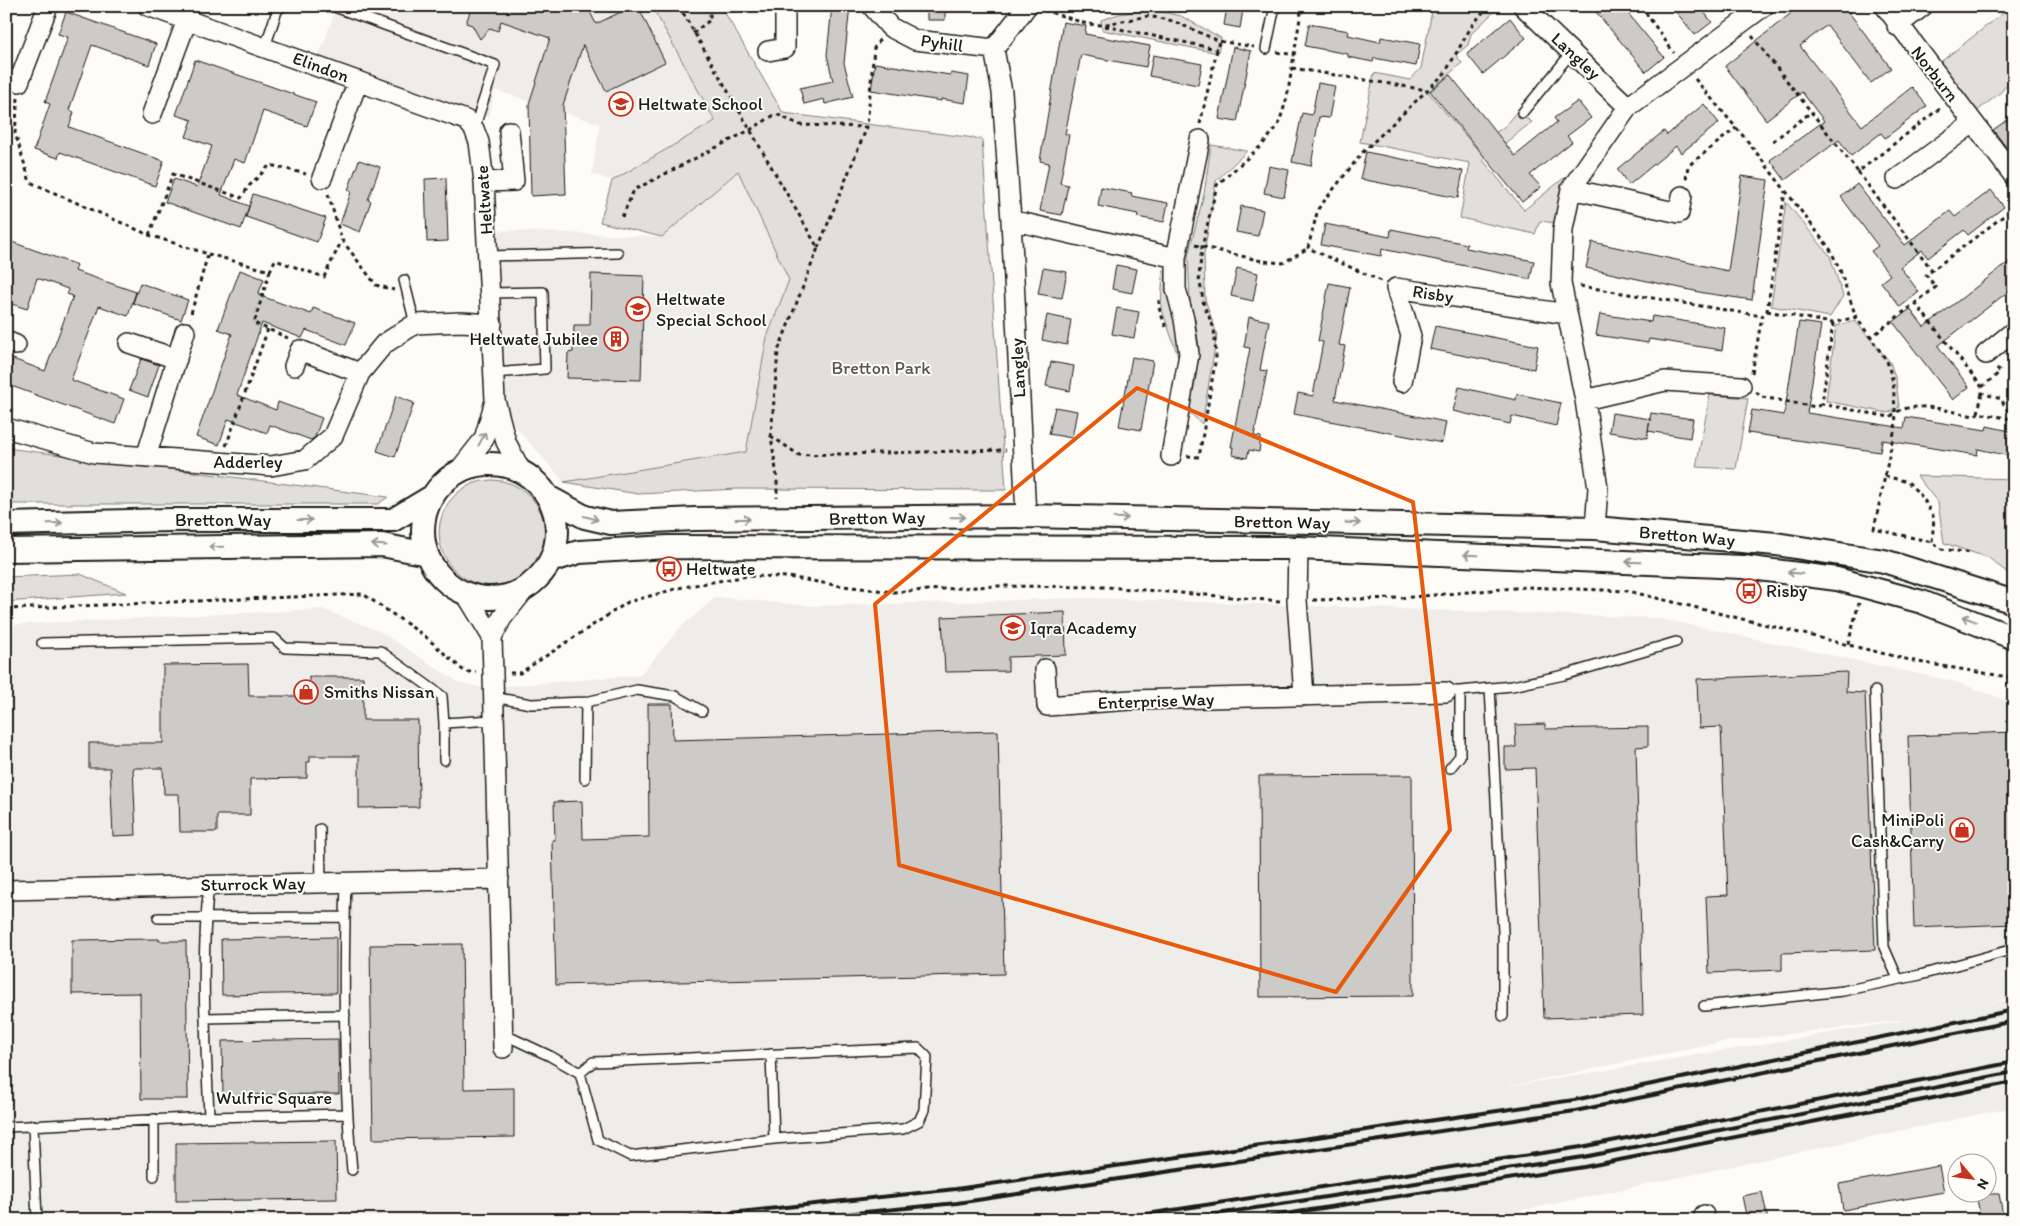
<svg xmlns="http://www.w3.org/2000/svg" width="2020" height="1226" viewBox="0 0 2020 1226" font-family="Itim,sans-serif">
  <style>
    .built { fill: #eeede9; fill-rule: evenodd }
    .green { fill: #e0dfdb; stroke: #7e7e7c }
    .building { fill: #cccbc8; stroke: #1c1c1c }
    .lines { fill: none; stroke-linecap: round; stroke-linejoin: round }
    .service-casing { stroke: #1c1c1c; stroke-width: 12 }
    .minor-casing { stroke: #1c1c1c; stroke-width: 22 }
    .tertiary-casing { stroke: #1c1c1c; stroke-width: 26 }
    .path { stroke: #1c1c1c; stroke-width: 3; stroke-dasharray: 4 4; stroke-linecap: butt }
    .service { stroke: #fdfcf7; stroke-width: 9 }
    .minor { stroke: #fdfcf7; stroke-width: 19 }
    .tertiary { stroke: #fdfcf7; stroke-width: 22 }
    .rail { stroke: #1c1c1c; stroke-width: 4 }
    .oneway { stroke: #989794 }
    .marked { fill: none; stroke: #e8590c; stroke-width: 4; stroke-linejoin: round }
    .labels { text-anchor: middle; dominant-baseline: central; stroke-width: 4; stroke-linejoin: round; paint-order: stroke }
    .street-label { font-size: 18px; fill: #1c1c1c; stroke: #fdfcf7 }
    .poi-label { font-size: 18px; fill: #1c1c1c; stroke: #fdfcf7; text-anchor: start }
    .park-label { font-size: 18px; fill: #575655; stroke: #fdfcf7 }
  </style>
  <rect width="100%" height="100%" fill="#fdfcf7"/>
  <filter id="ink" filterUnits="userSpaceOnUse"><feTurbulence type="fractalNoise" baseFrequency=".02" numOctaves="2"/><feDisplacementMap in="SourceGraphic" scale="10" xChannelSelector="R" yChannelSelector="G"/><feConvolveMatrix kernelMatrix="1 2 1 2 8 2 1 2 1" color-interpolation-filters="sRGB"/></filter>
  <g filter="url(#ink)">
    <path class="built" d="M337,6h315l63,115 -103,60 -20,-7 8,-50 -105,-34 -6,27 -171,-58z
      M738,171l51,109 -22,57 -21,115 -182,30 -58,-66 -12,-186 167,7z
      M716,597l95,9 279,-8 567,20 299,64 58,21v295l-38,8 38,-7v108l-538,113h-1470v-595l316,-16 57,22 79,51 26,6 156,-13 40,-47zM1902,1020v1l-397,66 218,-45z"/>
    <path class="green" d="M652,6h69l62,107 199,26 24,351 -268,-1 -100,5 -74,-12 182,-30 21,-115 22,-57 -51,-109 -76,66 -62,-15 12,-41 103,-60z
      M1433,6h67l-29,28 -3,11 -12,10 6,8 -34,29 47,55 30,-21 11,-14 16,10 -49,38 41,50 40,-32 4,3 -12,42 -16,-2 -5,13 -75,-16 10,-55 -110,-21 14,-69 36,7 11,-12z
      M2012,6h2v69l-13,17 -25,20 -38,-48z
      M1148,9l33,7 40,22 -3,15 -116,-23 -1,-10 18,-6z
      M1211,145l36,6 -31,30 -12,73 1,45 12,36 -15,89 -14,-13 8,-36 3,-28 -4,-29 -5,-17 -2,-45 16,-62z
      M1786,202l44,54 13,40 -13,21 -59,-11z
      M1163,269l4,6 14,70 -2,14 -18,-52z
      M1855,321l35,41 6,18 3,27 -11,6 -62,-12 10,-75z
      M1710,395l38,3 -12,71 -40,-2z
      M6,448l382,49 -10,7h-372z
      M1917,476l97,3v99l-25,-20 -45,-15 -6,-40z
      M439 533a53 53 0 1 1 106 0a53 53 0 1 1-106 0Z
      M80,574l46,19 -120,9v-25z"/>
    <path class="building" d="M472,6h115l9,18 37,-18h5l27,56 -59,29 -23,-46 -20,60 3,89 -35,2 -2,-92 21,-66 -49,-17 -3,10 -8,-3 -10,11 -8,-14 -6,-2z
      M832,6h18l-6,57 9,34 -28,7 -1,-5 -20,5 -4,-16 33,-7 -6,-26z
      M927,6h18v14h-18z
      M1591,6h31l42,51 -18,15z
      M1671,6h28l13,16 -17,13z
      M1800,6h44l47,62 -20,15 -44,-58 -27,21 62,80 50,-39 15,19 -42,32 -4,-5 -30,23 -12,-16 -54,40 -15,-20 54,-39 -22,-29 -36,28 -41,-54z
      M1227,7l16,3 -3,18 -16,-3z
      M66,12l90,32 -7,21 -57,-20 -23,65 5,2 -5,15 95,34 -9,25 -95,-34 -2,6 -24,-8 16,-46 -5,-2 23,-65 -10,-3z
      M1510,18l16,20 -43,36 -16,-20z
      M1063,22l23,4 -1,8 65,12 -4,21 -65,-12 -16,79 4,1 -9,48 8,2 -6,30 -22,-4 9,-48 -9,-2z
      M1309,24l40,7 -1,4 32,7 1,-5 39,7 -4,22 -42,-8 -1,4 -25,-5v-3l-43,-8z
      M1233,47l18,4 -14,71 -18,-3z
      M1153,55l49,9 -4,21 -49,-9z
      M195,60l121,42 -9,24 -44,-15 -18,52 -11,-4 -13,36 28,11 -8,23 -76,-27 9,-23 23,8 15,-41 -26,-9 6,-17 -16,-5z
      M875,63l75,12 1,-2 18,3 -4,27 -24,-4v2l-70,-11z
      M1450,75l65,81 42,-34 -3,-4 24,-17 13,17 -24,18 5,6 -42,33 11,12 -19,15 -92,-111z
      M1318,83l17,3 -6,32 -10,-1 -8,49 -19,-4 10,-49 10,2z
      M1704,104l15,19 -38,30 -5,-7 -47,39 -12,-16 47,-38 3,4z
      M2014,115v42l-21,-27z
      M1366,152l97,19 -5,27 -98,-19z
      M359,160l21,7 -12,33 3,1 -11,31 -20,-8 11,-32 -3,-2z
      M1269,166l20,4 -5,27 -20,-4z
      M1742,176l26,4 -16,120 -48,-7 -118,-25 6,-26 136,29z
      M446,178l2,63 -21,1 -2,-63z
      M1857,184l48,61 45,-34 5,6 36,-27 13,17 -36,28 -4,-5 -36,28 -6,-8 -22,17 19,25 -19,15 -19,-25 9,-7 -19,-24 7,-5 -37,-49z
      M1101,187l31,6 -1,3 37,7 -4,19 -27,-5 1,-3 -40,-8z
      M253,194l73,24 -9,24 -71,-25z
      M1241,206l22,4 -5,26 -22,-4z
      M1325,224l65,13 1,-8 76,15 -1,4 68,13 -4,18 -148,-30 -1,7 -60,-11z
      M6,240l71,25 -2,6 61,21 -8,24 -29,-10 -28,74 53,19 -9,25 -109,-40v-7l7,-18 32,12 28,-75 -6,-2 1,-5 -31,-11 -10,31 -21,-7z
      M2014,258v29l-76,59 31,41 -16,13 -60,-78 17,-13 14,18z
      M1116,265l21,4 -5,24 -20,-4z
      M1043,268l24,4 -5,26 -24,-4z
      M1237,268l21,5 -5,28 -22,-5z
      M240,270l24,9 -6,16 53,19 2,-6 42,15 -9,22 -40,-15 -4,8 -40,-15 -25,72 39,15 2,-8 44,16 -7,19 -4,3 -41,-15 -3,8 -39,-14 -9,26 -23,-8 36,-103 -14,-5z
      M591,274l53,2 -3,104 -74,-2 1,-25 5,-1 1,-27h16z
      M140,283l48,17 -7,20 -48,-17z
      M1329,283l21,4 -11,58 6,1 -10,54 111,22 -4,21 -148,-29 4,-21 15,3 10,-54 -5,-1z
      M1117,308l22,4 -5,26 -22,-4z
      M1600,314l51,8 1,-6 73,12 -3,22 -73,-11 -1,4 -52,-8z
      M1047,315l24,5 -4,25 -25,-5z
      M1249,317l20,4 -9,49 7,1 -13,65 7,1 -2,15 -10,-2 -2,8 -15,-3 1,-8h-2l19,-99 -6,-1z
      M1799,322l22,3 -14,88 97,15 2,-11 80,13 1,-4 27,6v25l-36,-8 -1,6 -95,-15 -2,12 -132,-19 4,-23 32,5z
      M1435,326l103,20 -4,23 -104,-20z
      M1132,357l21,4 -12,69 -22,-4z
      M141,359l18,6 -11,32 -19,-7z
      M1051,362l23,4 -4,25 -24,-5z
      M1459,387l57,13 1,-6 44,9 -5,23 -44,-10 -2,8 -57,-13z
      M396,396l18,7 -19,54 -18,-6z
      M1055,407l22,4 -5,27 -23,-4z
      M1612,413l38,6 -3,19 -38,-6z
      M1651,413l42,6 -3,19 -42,-7z
      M1065,612l1,43 -58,2v14l-63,1 -3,-55z
      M248,664l1,32h60v-19h54v43h55l1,87 -60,1v-52h-49v6h-3v16l-57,1v36h-33v17h-37l-1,-38h-15l-1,-26h-30l3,67 -23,1 -3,-68h-21v-25h74v-78z
      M1847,672l-1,20 19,1 10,257 -93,3v17l-73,3 -3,-77 22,-1 -7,-168 -22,1 -2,-49z
      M648,704h24l1,36 325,-9 6,243 -448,11 -4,-145h3l-1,-38 28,-1 1,38 66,-2z
      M1545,724v5l103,-2v19l-12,1 7,268 -99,3 -9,-250 -30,1v-22h11l-1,-22z
      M2014,732v192l-100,4 -6,-192z
      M1412,775l1,221 -153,1 -1,-221z
      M336,937v56l-114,2 -1,-56z
      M159,939v2h27l2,158h-47l-1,-106 -68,1v-54z
      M462,944l2,145 50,-1v49l-141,2 -3,-194z
      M338,1039l1,55 -116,1 -1,-54z
      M336,1141l1,58 -161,2v-58z
      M1939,1166l5,26 -101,18 -4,-26z
      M1762,1192l6,28h-21l-5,-24z
      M1976,1194h23l5,26h-23z"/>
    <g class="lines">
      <g class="service-casing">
        <path id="service" d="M332,6l163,59 -21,64
          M265,47l12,-36 5,-5
          M1266,49l9,-43
          M1522,113l50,-61
          M488,256l130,-3
          M404,280l11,44
          M490,293l53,-1 2,77 -51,4
          M42,643l232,-5 11,10 95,3 62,45 2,27
          M1490,688l13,244v84
          M1460,691l52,-5 52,-11 112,-33
          M1875,691l9,256 14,32
          M493,697l38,7 55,-2 51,-12 38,6 27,15
          M444,760v-37l49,-3
          M1450,768l10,-12v-65h-6
          M585,779l1,-77
          M320,829l1,53
          M346,882c-3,96 -3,193 6,288
          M209,885c-9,77 -3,155 0,232l138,-3
          M158,918l187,-1
          M1704,1006l139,-15 77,-16 94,-26
          M205,1018l140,-3
          M503,1034l47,22 30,17 18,67 32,16 144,-17 129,-10 16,-8 5,-11 3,-53 -9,-9 -297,13 -28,1 -13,11
          M771,1054l3,85
          M33,1125l4,95
          M7,1127l202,-10
          M154,1176v-57"/>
      </g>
      <g class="minor-casing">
        <path id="minor" d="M148,6l318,114 8,9 5,13 5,40 11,218 11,42 15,29
          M872,6l18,21 25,13 79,9
          M1523,6l105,101
          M1885,6l129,170
          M1897,26l26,-20
          M768,51l17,-3v-42
          M6,78l13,4 29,-76
          M152,114l35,-94
          M322,178l36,-97
          M1897,179l76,-56
          M484,182l30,-1 -5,-50
          M1571,189l108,24 3,-17
          M1011,220l165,38
          M6,341l10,4
          M129,343l48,16
          M1986,354l28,-23
          M294,366l6,-16 60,23
          M1402,382l9,-46 -15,-48 171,26
          M1585,400l80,-19 76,5
          M6,428l88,25 177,13 34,-6 28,-24 27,-63 24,-29 31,-20 46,-2 31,2
          M1171,456l18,-102 -5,-35 -8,-30v-31l24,-118
          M146,457l39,-125
          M458,472l26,-33 11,-38
          M1026,516l-15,-296 -9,-128 -8,-43 33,-43
          M1595,528l3,-40 -13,-88 -24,-117 2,-54 8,-40 57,-82 136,-101
          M1298,548l-1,52 7,96
          M466,594l26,43
          M1045,669l2,37 84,-6 315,-8
          M6,890l493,-11
          M503,1048l-11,-411 10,-19 23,-29
          M1704,1215l1,5"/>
      </g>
      <g class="tertiary-casing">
        <path id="tertiary" d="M423 531a67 67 0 1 1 134 0a67 67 0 1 1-134 0Z
          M548,497l37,20 26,6 84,-4 331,-3 569,12 181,16 108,17 130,41
          M6,524l165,-4h222l40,-24
          M6,550l376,-5 45,9
          M553,560l26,-8 89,-5 630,1 445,19 94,12 85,23 92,36"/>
      </g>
      <path class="path" d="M679,6l139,242 -40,103 -7,85 6,41v21
        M1641,6l33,47
        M1044,10l43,14 15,1 46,-9 25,5 46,20 35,6
        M1105,26l112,23
        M693,33l17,-13v-14
        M1752,36l106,136 82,-64
        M1277,52l17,3
        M1292,68l135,22
        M1695,79l54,64 81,106 10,21 16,47 31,44 6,21 3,41 -22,106 58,13
        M18,98l-3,35 15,49 119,53 59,19 -18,63
        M1200,124l19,-83
        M1773,141l37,-28
        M1858,172l74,98
        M1686,179l2,-13 48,-38
        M328,194l14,46 34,45 18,5
        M622,217l12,-27 116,-60 26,-16 24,11 67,2
        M149,235l24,-61 68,24 8,-12 21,-21 36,9
        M1195,245l67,16 21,2 25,-15
        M818,248l49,-121 7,-79 6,-9
        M208,254l62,17 5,-11 49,17 18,-37
        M270,271l-16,52 34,15
        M1381,281l-73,-33 10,-39 44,-56 83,-80 26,-46 17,-21
        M1580,286l182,30
        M1159,300v8l7,20
        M1915,303l67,84v6l19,6 11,20
        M1767,311l65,12 24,-6
        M1833,323l-11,81 68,13c21,-20 59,-5 85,-1l3,-3 34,6
        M1870,338l66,-51 -10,-12 88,-67
        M1752,373l10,-57 5,-5 18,-120
        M1982,387l18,-15 -4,-5
        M1756,392l6,5 54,10 6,-3
        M1978,413l4,-20
        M771,436l28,19 207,-5
        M226,446l42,-117
        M1187,456l12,1 17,-100 -2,-29 -10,-22 -5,-29 3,-30 15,-62 45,-40 16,-19 9,-28 15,-92
        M1885,476l23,6 15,16 11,20 -2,24 8,7 32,4
        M1313,600l87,-2 126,-11 102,4 290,71 96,16
        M6,609l357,-15 63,43 39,35h11
        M1848,644l11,-41
        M510,673h10l108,-71 55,-15 65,-11 40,1 47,8 59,7 101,-6 112,1 173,14"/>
      <use href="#service" class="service"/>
      <use href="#minor" class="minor"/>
      <use href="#tertiary" class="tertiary"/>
      <path class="rail" d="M665,1220l291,-31 618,-89 440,-90
        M783,1220l174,-17 618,-92 439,-90
        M1108,1220l473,-73 433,-85
        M1178,1220l405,-63 431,-85
        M1246,1220l338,-53 430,-85"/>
    </g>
    <defs><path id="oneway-shaft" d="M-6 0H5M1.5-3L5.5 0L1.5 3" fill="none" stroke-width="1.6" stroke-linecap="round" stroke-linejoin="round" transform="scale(1.25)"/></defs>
    <g class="oneway">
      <use href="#oneway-shaft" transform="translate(482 439) rotate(-62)"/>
      <use href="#oneway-shaft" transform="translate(958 517) rotate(-1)"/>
      <use href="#oneway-shaft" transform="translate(591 518) rotate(15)"/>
      <use href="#oneway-shaft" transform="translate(1121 518) rotate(1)"/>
      <use href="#oneway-shaft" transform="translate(743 519)"/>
      <use href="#oneway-shaft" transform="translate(305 520)"/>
      <use href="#oneway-shaft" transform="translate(55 523) rotate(-1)"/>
      <use href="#oneway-shaft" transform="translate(1353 523) rotate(1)"/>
      <use href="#oneway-shaft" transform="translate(379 545) rotate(-176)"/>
      <use href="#oneway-shaft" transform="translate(216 547) rotate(179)"/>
      <use href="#oneway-shaft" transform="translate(1471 555) rotate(-178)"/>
      <use href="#oneway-shaft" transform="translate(1633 562) rotate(-178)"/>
      <use href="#oneway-shaft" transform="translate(1795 573) rotate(-173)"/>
      <use href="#oneway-shaft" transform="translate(1969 619) rotate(-159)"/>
    </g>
  </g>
  <path class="marked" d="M1137,388l276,114 37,328 -114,162 -437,-127 -24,-261z"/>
  <defs>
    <g id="school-ring" transform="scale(1.25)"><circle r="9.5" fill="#fdfcf7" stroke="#c8321e" stroke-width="1.5"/><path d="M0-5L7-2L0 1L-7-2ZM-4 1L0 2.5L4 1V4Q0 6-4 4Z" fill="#c8321e"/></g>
    <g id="building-ring" transform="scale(1.25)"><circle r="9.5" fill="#fdfcf7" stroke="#c8321e" stroke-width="1.5"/><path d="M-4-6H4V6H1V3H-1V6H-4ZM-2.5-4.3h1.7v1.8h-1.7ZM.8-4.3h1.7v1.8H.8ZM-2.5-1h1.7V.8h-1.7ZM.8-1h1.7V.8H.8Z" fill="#c8321e"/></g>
    <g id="bus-ring" transform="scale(1.25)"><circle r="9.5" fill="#fdfcf7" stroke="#c8321e" stroke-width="1.5"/><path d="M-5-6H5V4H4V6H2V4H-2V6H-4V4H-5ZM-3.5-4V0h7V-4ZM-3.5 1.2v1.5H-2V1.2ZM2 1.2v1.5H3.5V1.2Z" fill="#c8321e"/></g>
    <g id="shop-ring" transform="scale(1.25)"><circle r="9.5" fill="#fdfcf7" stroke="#c8321e" stroke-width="1.5"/><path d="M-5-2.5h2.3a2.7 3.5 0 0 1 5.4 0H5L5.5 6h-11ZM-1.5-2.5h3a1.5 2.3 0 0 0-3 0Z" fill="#c8321e"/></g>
  </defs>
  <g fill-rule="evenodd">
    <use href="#school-ring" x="621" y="104"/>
    <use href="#school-ring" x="638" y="309"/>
    <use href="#building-ring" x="616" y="339"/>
    <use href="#bus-ring" x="669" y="569"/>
    <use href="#bus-ring" x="1749" y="591"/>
    <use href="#school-ring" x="1013" y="628"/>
    <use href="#shop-ring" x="306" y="692"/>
    <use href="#shop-ring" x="1962" y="830"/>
  </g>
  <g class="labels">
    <g class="street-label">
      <text transform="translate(942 43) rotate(8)">Pyhill</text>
      <text transform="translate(1576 56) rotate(43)">Langley</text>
      <text transform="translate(321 67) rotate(20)">Elindon</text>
      <text transform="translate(1935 74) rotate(52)">Norburn</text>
      <text transform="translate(484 200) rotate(-94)">Heltwate</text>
      <text transform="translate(1433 294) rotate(9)">Risby</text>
      <text transform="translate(1018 368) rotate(-93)">Langley</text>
      <text x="248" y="462">Adderley</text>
      <text transform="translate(877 518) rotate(-1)">Bretton Way</text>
      <text x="223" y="520">Bretton Way</text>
      <text transform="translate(1282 522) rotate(1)">Bretton Way</text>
      <text transform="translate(1687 536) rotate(5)">Bretton Way</text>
      <text transform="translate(1156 701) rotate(-2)">Enterprise Way</text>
      <text transform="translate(253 884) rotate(-1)">Sturrock Way</text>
      <text x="274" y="1098">Wulfric Square</text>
    </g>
    <g class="poi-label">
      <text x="638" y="104">Heltwate School</text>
      <text x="656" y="299">Heltwate<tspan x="656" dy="21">Special School</tspan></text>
      <text x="598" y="339" text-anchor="end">Heltwate Jubilee</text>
      <text x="686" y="569">Heltwate</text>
      <text x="1766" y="591">Risby</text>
      <text x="1030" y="628">Iqra Academy</text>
      <text x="324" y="692">Smiths Nissan</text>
      <text x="1944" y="820" text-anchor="end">MiniPoli<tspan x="1944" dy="21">Cash&amp;Carry</tspan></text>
    </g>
    <g class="park-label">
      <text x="881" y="368">Bretton Park</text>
    </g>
  </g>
  <rect width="2020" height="1226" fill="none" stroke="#fdfcf7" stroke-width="25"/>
  <rect x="12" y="12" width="1995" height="1201" fill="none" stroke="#1c1c1c" stroke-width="2" filter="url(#ink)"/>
  <g transform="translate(1972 1178) rotate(119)"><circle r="24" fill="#fdfcf7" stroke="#a3a29f"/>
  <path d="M0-4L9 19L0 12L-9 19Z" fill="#c8321e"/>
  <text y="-8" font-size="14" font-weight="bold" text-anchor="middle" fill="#1c1c1c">N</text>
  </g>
</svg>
